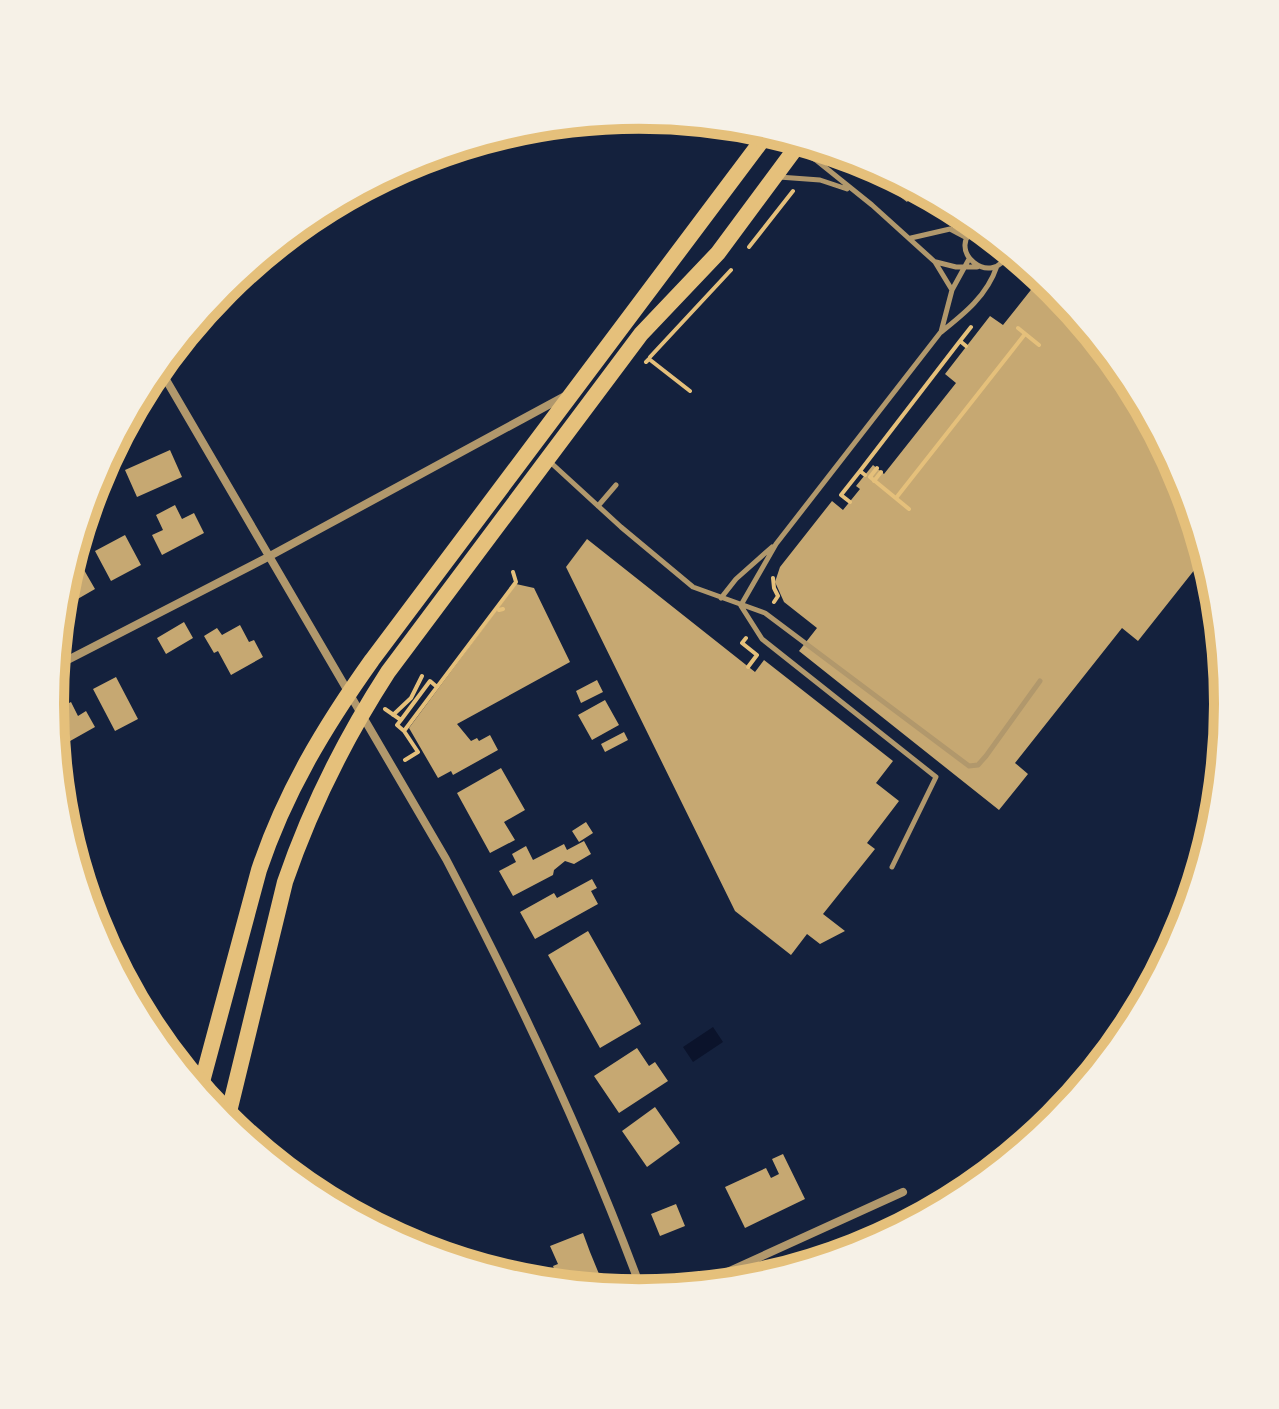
<svg xmlns="http://www.w3.org/2000/svg" width="1279" height="1409" viewBox="0 0 1279 1409" font-family="'Playfair Display',serif">
  <style>
    .water { fill: #0b132b }
    .building { fill: #c6a872 }
    .lines { fill: none; stroke-linecap: round; stroke-linejoin: round }
    .path { stroke: #e5c07b; stroke-width: 4 }
    .service { stroke: #b1986c; stroke-width: 5 }
    .minor { stroke: #b1986c; stroke-width: 8 }
    .secondary { stroke: #e5c07b; stroke-width: 16 }
    .rim { fill: none; stroke: #e5c07b; stroke-width: 10 }
  </style>
  <rect width="100%" height="100%" fill="#14213d"/>
  <path class="water" d="M713,1027l10,15 -30,20 -10,-15z"/>
  <path class="building" d="M871,163l43,23 4,2 -11,14 -42,-32z
    M1026,263l31,25 73,89 54,102 23,75 -69,87 -16,-13 -107,135 13,11 -29,36 -200,-159 18,-23 -33,-26 -9,-20 5,-15 52,-66 11,9 17,-21 -4,-3 17,-21 11,9 72,-91 -11,-9 45,-58 13,9 31,-39 -16,-12z
    M170,450l12,27 -45,20 -12,-27z
    M175,505l7,14 12,-6 10,20 -42,22 -10,-20 11,-5 -7,-15z
    M125,535l16,30 -30,16 -16,-30z
    M587,539l168,133 9,-12 129,101 -17,22 23,18 -32,42 8,6 -52,65 22,17 -25,13 -13,-10 -16,21 -56,-44 -169,-344z
    M80,563l15,26 -26,15 -8,-15 6,-19z
    M516,584l18,4 36,74 -113,62 14,17 6,-3 2,3 11,-6 8,15 -45,25 -2,-4 -13,7 -29,-50z
    M184,622l9,16 -27,16 -9,-16z
    M240,625l9,17 5,-2 9,17 -32,18 -13,-24 -4,2 -10,-17 13,-8 5,7z
    M116,677l22,42 -23,12 -22,-42z
    M597,680l6,12 -22,11 -5,-12z
    M605,700l14,25 -27,15 -14,-25z
    M71,702l7,14 8,-5 9,16 -32,18 1,9 -8,8 -5,-50z
    M624,732l4,8 -23,12 -4,-8z
    M501,768l24,42 -21,12 11,18 -25,13 -33,-60z
    M586,822l7,11 -14,9 -7,-11z
    M584,841l7,13 -17,10 -9,-3 -11,9 -1,5 -40,21 -14,-25 17,-9 -4,-8 14,-8 7,14 31,-16 3,6z
    M592,879l5,9 -6,3 7,13 -63,35 -15,-27 34,-19 3,5z
    M588,931l53,93 -41,24 -52,-93z
    M637,1048l12,18 6,-4 13,19 -49,32 -25,-37z
    M655,1107l25,36 -33,24 -25,-36z
    M783,1154l22,45 -60,29 -20,-41 41,-19 5,10 8,-4 -7,-15z
    M676,1204l9,22 -25,10 -9,-22z
    M583,1233l7,19 16,39 -45,-5 -8,-20 5,-2 -8,-18z"/>
  <g class="lines">
    <path class="path" d="M749,247l44,-56
      M1018,328l21,17
      M966,346l-6,-5 11,-14
      M650,357l81,-87
      M646,362l3,-3 41,32
      M877,468l-7,9 39,32
      M865,475l-5,-4 100,-130
      M874,481l7,-9
      M896,498l129,-164
      M850,502l-9,-7 19,-24
      M773,578l1,10 4,8 -4,6
      M499,610l4,-1
      M746,638l-4,5 15,12 -9,12
      M385,709l16,11 29,-39 7,6
      M393,715l18,-17 11,-22
      M401,720l-4,5 7,6
      M405,760l13,-8 -14,-21 112,-149 -3,-10
      M789,1272l6,-4 -4,-9
      M653,1279l13,4 13,-3"/>
    <path class="service" d="M763,144l33,4 20,12 56,45 63,57 17,28
      M779,177l41,3 27,9
      M965,213l6,18
      M980,225c-42,23 16,69 29,24
      M911,238l39,-9 17,9
      M936,262l20,5h21
      M941,332l11,-42 17,-31
      M549,461l72,66 72,60 72,26 204,153 9,-1 8,-9 54,-75
      M598,506l18,-21
      M721,598l15,-19 36,-32
      M741,605l35,-61 164,-211c24,-19 47,-37 57,-67
      M741,606l21,33 174,138 -44,90"/>
    <path class="minor" d="M158,366l288,493c74,141 142,285 197,435
      M54,667l214,-110 297,-161
      M690,1289l213,-97"/>
    <path class="secondary" d="M199,1093l60,-223c26,-78 66,-144 113,-210l397,-529
      M226,1124l59,-242c25,-73 61,-145 103,-210l253,-338 77,-81 83,-112"/>
  </g>
  <path d="M0 0H1279V1409H0ZM64 704a575 575 0 1 1 1150 0a575 575 0 1 1-1150 0Z" fill="#f6f1e7" fill-rule="evenodd"/>
  <path class="rim" d="M64 704a575 575 0 1 1 1150 0a575 575 0 1 1-1150 0Z"/>
</svg>
